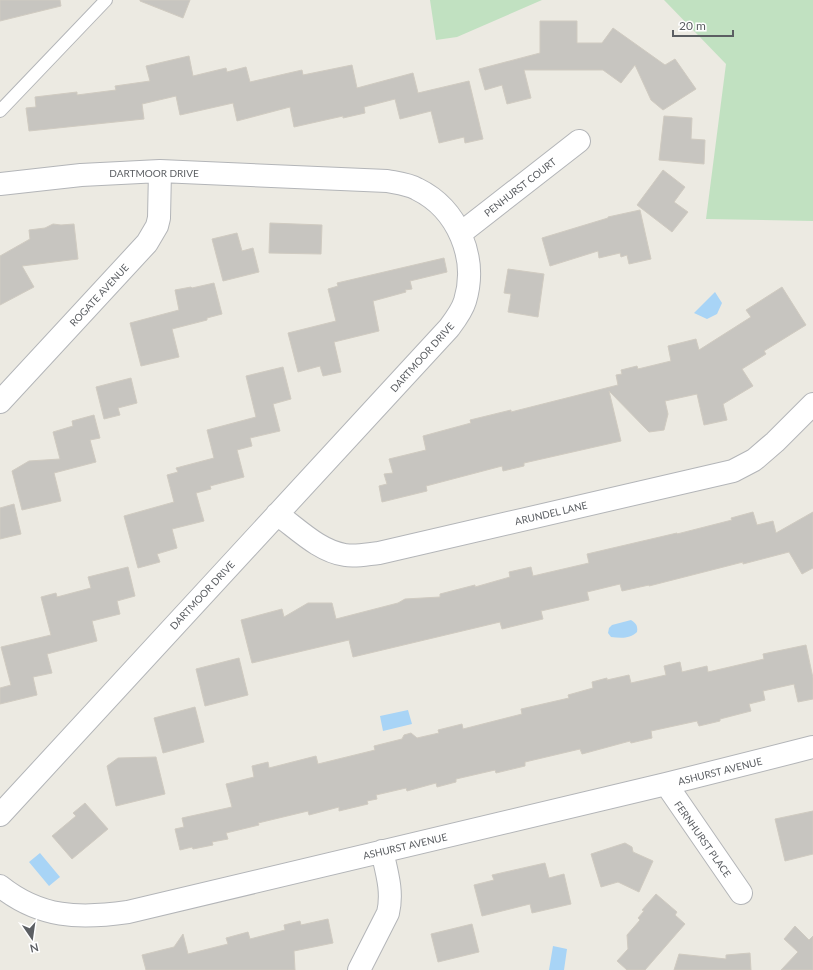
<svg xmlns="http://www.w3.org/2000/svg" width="813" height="970" viewBox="0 0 813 970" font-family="Lato,sans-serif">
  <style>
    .green { fill: #c1e1c1 }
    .water { fill: #a8d4f6 }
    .building { fill: #c7c5c0; stroke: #d0cbc1 }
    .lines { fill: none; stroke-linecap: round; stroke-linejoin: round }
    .service-casing { stroke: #b3b5b8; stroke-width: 14 }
    .minor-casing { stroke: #b3b5b8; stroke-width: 24 }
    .service { stroke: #fff; stroke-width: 12 }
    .minor { stroke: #fff; stroke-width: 22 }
    .labels { text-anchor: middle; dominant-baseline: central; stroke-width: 3; stroke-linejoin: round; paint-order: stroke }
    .street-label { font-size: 10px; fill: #5b5e62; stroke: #fff }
  </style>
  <rect width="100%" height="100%" fill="#eceae2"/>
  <path class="green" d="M430,0h112l-85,37 -21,3z
    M664,0h149v221l-107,-2 20,-155z"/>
  <path class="water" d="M715,292l7,11 -5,11 -10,5 -13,-6z
    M631,620c5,3 7,6 6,12 -7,7 -16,6 -26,5l-3,-4 1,-5 3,-3z
    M408,710l4,14 -29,7 -3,-15z
    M40,853l20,24 -11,9 -20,-24z
    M553,946l14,3 -3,21h-15z"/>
  <path class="building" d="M0,0h60l1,6 -61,15z
    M140,0h50l-7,18 -43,-17z
    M540,21h37v22h25l11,-15 52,37 10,-6 21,30 -33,21 -12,-10 -16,-35 -14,18 -18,-13h-79l7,28 -24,6 -5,-19 -17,5 -6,-21 61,-16z
    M189,56l4,20 33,-8 1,4 19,-5 4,15 52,-12 1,5 49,-10 5,23 56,-15 5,20 51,-12 14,58 -18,4 -1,-6 -25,6 -8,-32 -31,8 -5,-20 -31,8 1,6 -22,5v-2l-49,11 -4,-20 -53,14 -4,-18 -53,12 -4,-19 -34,8 2,15 -115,12 -3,-23 10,-1 -1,-10 42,-5v3l39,-5 -1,-4 35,-5 -4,-15z
    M664,116l28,2 -1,21 14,1 -1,24 -45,-4z
    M663,170l22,17 -11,15 14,10 -16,20 -35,-27z
    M640,210l11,49 -22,5 -2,-9 -6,2 -1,-4 -21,5 -1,-7 -48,15 -8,-28 66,-20v-1z
    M270,223l52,2 -1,29 -52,-1z
    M53,224l8,1 13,-1 4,35 -56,7 12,21 -34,18v-49l30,-17 -1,-9 16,-2z
    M237,233l5,18 11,-3 6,24 -36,9 -11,-42z
    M444,258l3,14 -37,9 2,8 -7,1 1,2 -33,9 6,30 -45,11 7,30 -18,4 -3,-10 -22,6 -10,-39 48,-12 -8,-32 10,-3 -1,-3z
    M508,269l36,5 -6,43 -30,-5 3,-18 -7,-1z
    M214,283l8,31 -15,4v2l-35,9 7,28 -38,9 -11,-43 49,-13 -4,-20 16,-3 1,1z
    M782,287l24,38 -42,26 2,3 -24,15 11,17 -30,18 4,16 -23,5 -7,-31 -32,7 3,13 -4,16 -15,2 -40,-41 12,50 -97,22v3l-21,5 -1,-5 -76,20 1,5 -45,11 -3,-16 8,-2 -3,-10 9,-1 -4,-14 37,-9 -3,-14 48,-13 -1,-3 41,-10v2l107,-27 -2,-10 6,-1 -1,-4 16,-4 1,3 33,-8 -3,-15 28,-7 3,11 52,-33 -5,-7z
    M283,367l8,32 -18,5 7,27 -30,7 2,8 -15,4 7,27 -34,9 1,3 -15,4 8,28 -32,8 5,19 -20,6 3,8 -22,6 -14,-52 50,-14 -7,-27 11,-3 -2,-4 38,-10 -7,-28 49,-13 -10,-41z
    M131,378l6,25 -19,5 2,7 -16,4 -8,-32z
    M94,415l6,23 -10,2 6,22 -42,11 7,28 -39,9 -10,-39 17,-10 31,-2 -7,-27 20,-6 -1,-5z
    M14,504l7,30 -21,5v-31z
    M753,512l4,13 16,-4 3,12 37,-21v56l-11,6 -13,-22 -46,12v-2l-94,24v-1l-27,6 -2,-7 -33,8 2,8 -48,11 2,8 -41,10 -2,-7 -147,35 -4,-17 -97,23 -11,-43 41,-11 2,8 24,-14h24l4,16 62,-16 7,-4 35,-2v-3l35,-9v2l35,-10 -1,-5 22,-5 2,9 56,-13 -2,-9 90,-21v1l55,-14 -1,-2z
    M128,567l7,29 -18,5 3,13 -28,7 5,20 -50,13 5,19 -19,4 4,18 -37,9v-16l11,-3 -10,-38 50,-12 -10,-38 15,-4 1,4 34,-9 -3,-11z
    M806,645l7,33v21l-15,3 -4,-18 -31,7 2,9 -16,4 2,7 -31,8v2l-21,5 -2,-5 -46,10 1,7 -21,5 -1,-2 -48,13 -2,-5 -55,13v4l-29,7 -1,-3 -39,9v3l-19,5 -1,-4 -29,8 -1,-3 -30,7 1,4 -10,2 1,3 -29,7v-4l-30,8 -1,-4 -50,12 1,2 -33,8 2,6 -16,3 1,3 -20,4 -1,-2 -12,3 -5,-21 9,-2 -2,-9 50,-11 -6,-23 28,-7 -2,-11 16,-4 1,6 47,-12 2,8 57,-14 -1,-4 28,-7 2,-4 7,-2 6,5 22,-5 -1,-3 24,-6 1,5 59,-15 -1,-5 48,-11 -1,-3 25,-7 -1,-6 15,-4v2l22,-5 2,8 35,-8 -2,-9 16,-4 2,10 25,-6 1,6 56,-13 -1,-5z
    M239,658l9,37 -43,11 -9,-37z
    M195,707l9,35 -41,11 -9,-35z
    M156,757l9,37 -49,12 -9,-40 11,-8z
    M85,803l23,26 -36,30 -20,-23 24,-20 -3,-3z
    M813,811v43l-28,7 -10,-42z
    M625,843l7,4 1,5 20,9 -14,31 -21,-10 -17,5 -10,-33z
    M545,863l4,15 15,-4 7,30 -39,9 -2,-9 -48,12 -8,-31 20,-5 -2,-5z
    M656,894l21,18 -2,3 10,9 -40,46h-18l-10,-9 11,-12 -1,-14 13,-15 -2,-2 6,-7 -2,-1z
    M328,919l5,24 -39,8 1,19h-149l-4,-15 32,-8 9,-13 5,20 40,-10 -2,-6 22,-6 2,7 35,-9 -1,-5 16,-4 1,4z
    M472,924l7,28 -41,10 -7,-28z
    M795,926l14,14 4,-4v34h-32l17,-18 -14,-13z
    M750,953l1,17h-77l5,-16 47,5v-4z"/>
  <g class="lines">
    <g class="service-casing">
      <path id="service" d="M0,111l106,-111"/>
    </g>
    <g class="minor-casing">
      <path id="minor" d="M0,184l81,-9 79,-4 227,10c10,2 21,3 30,8 41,20 61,69 48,112 -3,10 -10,19 -16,27l-449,487
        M461,233l118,-92
        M0,402l147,-159 10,-17 2,-8 1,-47
        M277,514c21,15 42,37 68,41 11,2 23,-1 34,-2l354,-82 21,-11 21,-18 38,-38
        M666,784l75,109
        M0,886c40,32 79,33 128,26l538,-128 147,-37
        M359,970l29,-57c5,-21 -1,-40 -6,-62"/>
    </g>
    <use href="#service" class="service"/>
    <use href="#minor" class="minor"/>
  </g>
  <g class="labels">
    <g class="street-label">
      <text x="154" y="173">DARTMOOR DRIVE</text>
      <text transform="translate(520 187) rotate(-38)">PENHURST COURT</text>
      <text transform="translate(99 295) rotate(-47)">ROGATE AVENUE</text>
      <text transform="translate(422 357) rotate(-48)">DARTMOOR DRIVE</text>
      <text transform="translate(551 513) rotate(-13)">ARUNDEL LANE</text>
      <text transform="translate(202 595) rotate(-47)">DARTMOOR DRIVE</text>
      <text transform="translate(720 771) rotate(-14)">ASHURST AVENUE</text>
      <text transform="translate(703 839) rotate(55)">FERNHURST PLACE</text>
      <text transform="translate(405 846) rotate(-13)">ASHURST AVENUE</text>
    </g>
  </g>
  <g transform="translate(32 938) rotate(167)" stroke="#ffffff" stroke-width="3" paint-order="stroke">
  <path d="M0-3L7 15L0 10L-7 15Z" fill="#5b5e62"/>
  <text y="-6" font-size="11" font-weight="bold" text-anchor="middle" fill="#5b5e62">N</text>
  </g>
  <path d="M673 30v6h60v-6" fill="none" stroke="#5b5e62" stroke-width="2"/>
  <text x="679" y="30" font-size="12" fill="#5b5e62" stroke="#ffffff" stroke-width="3" paint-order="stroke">20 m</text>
</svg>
